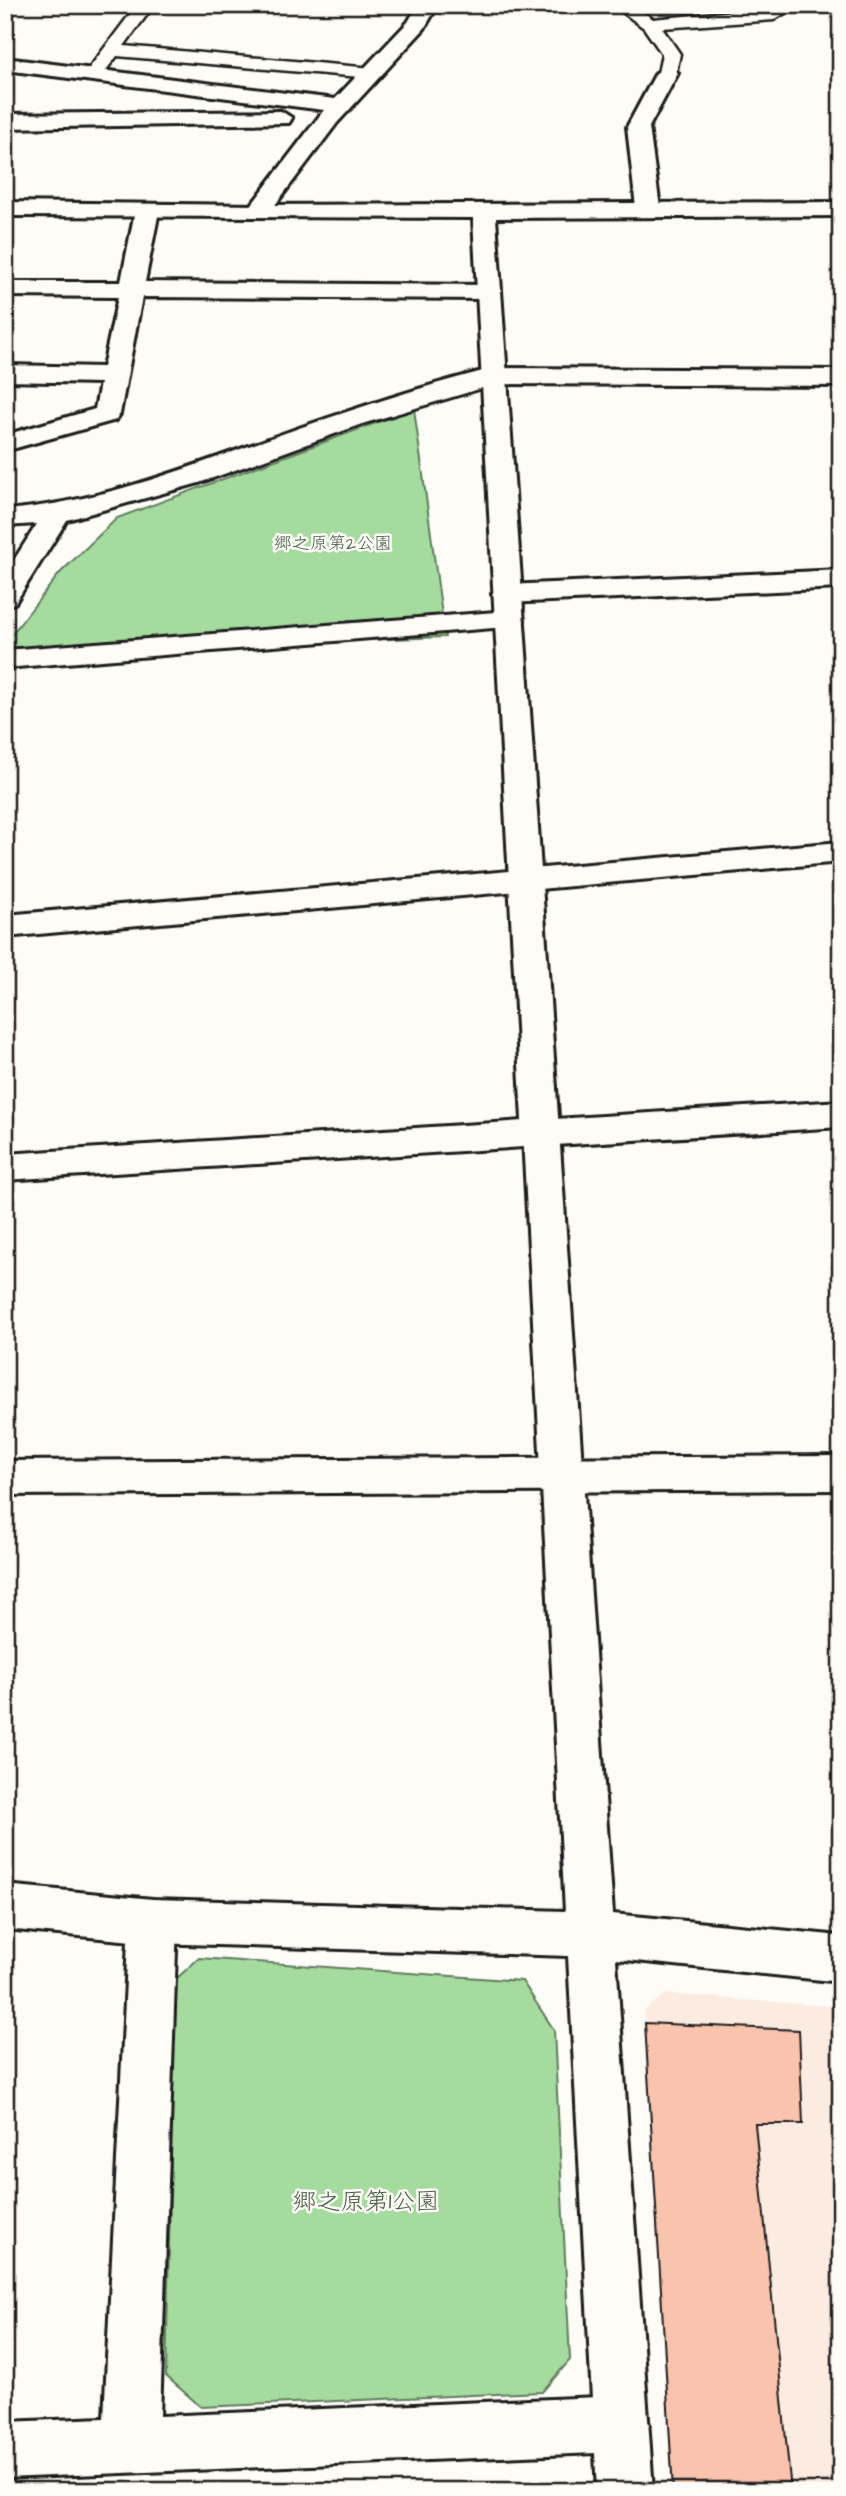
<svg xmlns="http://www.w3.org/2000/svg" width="846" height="2496" viewBox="0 0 846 2496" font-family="'Architects Daughter','Klee One',sans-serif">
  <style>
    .built { fill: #fcebe1 }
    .green { fill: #a5db9e; stroke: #607c5d; stroke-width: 2 }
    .building { fill: #fac3ae; stroke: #1c1c1c; stroke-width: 2 }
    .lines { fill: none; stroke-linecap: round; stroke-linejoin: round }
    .lane-casing { stroke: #1c1c1c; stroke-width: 5 }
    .street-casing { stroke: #1c1c1c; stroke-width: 6 }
    .secondary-casing { stroke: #1c1c1c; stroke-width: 6 }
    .lane { fill: #fdfcf7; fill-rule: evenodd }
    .street { fill: #fdfcf7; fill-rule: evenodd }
    .secondary { fill: #fdfcf7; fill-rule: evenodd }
    .labels { text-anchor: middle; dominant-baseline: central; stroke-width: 5; stroke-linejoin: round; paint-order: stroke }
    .far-park-label { font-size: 18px; fill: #4c5f4a; stroke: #fdfcf7 }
    .near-park-label { font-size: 24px; fill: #4c5f4a; stroke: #fdfcf7 }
  </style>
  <rect width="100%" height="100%" fill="#fdfcf7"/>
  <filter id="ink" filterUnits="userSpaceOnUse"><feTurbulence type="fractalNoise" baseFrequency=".0143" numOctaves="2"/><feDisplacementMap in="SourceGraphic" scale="14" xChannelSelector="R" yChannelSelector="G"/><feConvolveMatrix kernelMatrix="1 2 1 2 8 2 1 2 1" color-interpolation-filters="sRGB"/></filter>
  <g filter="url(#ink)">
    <path class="built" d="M665,1994l176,13v484h-168l-29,-480z"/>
    <path class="green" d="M414,409l31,228 -440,16v-10l55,-70 57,-55z
      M199,1958l323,23 32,49 16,330 -28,32 -341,15 -35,-31 9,-396z"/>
    <path class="building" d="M645,2023l154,7 4,94h-48l36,367h-118z"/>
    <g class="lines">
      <g class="lane-casing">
        <path id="lane" d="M137,5h17l-30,41 248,22 9,5 -9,5 -255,-22 -18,23h-12l-3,-4z
          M613,5h20l20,14 145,-14 -24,15 -112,8 18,26 -4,19 -9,5 -9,-5 4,-19 -18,-26z"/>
      </g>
      <g class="street-casing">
        <path id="street" d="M418,5h20l-14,24 -87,94 -71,94h-16l-4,-5 78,-102 -319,-40v-12l330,41 73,-77z
          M667,67l11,6 -29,54 11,81 -4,5h-16l-4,-5 -9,-81 29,-54z
          M281,111l11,7 -3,5 -284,5v-14z
          M147,204l8,2 4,5 -14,71 344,3 9,2 3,5 -3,5 -9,2 -347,-2 -22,117 -4,6 -111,31v-16l90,-26 5,-26 -95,-2v-16l98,2 15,-70 -113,-1v-14h116l14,-71 4,-5z
          M494,368l347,2v16l-345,-2 -134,40 -163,59 -132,37 -52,83 -10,3v-32l32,-50 -32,2v-16c92,-7 180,-41 266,-72 73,-26 148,-51 223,-70z
          M841,570v18l-334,15 -10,-3 -5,-6 5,-6 10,-3z
          M509,611l10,3 5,6 -5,6 -514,42v-18z
          M841,842v20l-836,75v-22z
          M841,1101v26l-836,53v-26z
          M841,1456v34l-836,5v-34z
          M153,1899l17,6 7,16 -17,495 461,-20 20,8 8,20 -8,20 -20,8 -616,26v-56l99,-4 25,-497 7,-16z"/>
      </g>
      <g class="secondary-casing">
        <path id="secondary" d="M5,202l253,3 583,-3v14l-345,2 117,1696 228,22v46l-225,-23 37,532h-56l-29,-535 -415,-13 -148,-14v-44l148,14 412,12 -92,-1693 -468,-2z"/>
      </g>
      <use href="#lane" class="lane"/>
      <use href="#street" class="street"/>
      <use href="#secondary" class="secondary"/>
    </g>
  </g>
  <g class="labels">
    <g class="far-park-label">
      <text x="333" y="543">郷之原第2公園</text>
    </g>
    <g class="near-park-label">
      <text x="366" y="2202">郷之原第1公園</text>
    </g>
  </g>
  <rect width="846" height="2496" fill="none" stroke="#fdfcf7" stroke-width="28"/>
  <rect x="14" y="14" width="818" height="2468" fill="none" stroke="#1c1c1c" stroke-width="2.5" filter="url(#ink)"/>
</svg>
